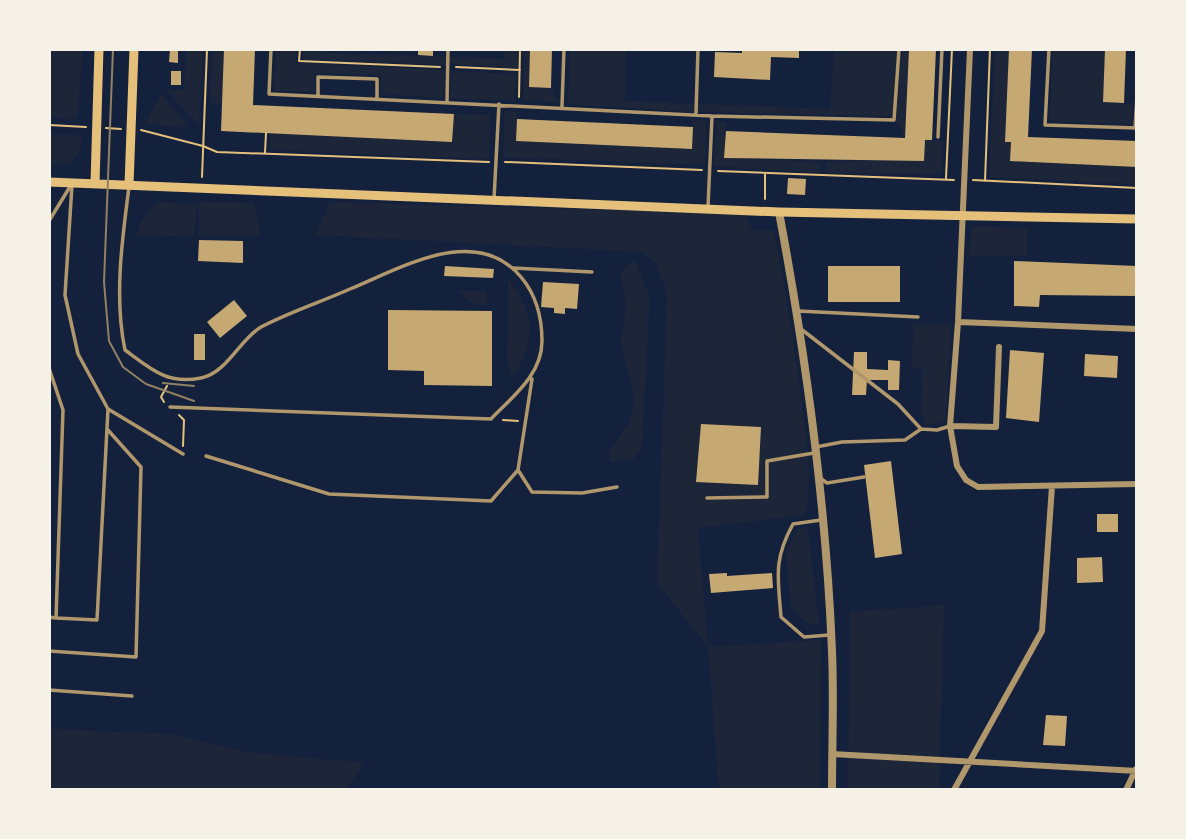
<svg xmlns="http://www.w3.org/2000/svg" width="1186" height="839" viewBox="0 0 1186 839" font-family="'IBM Plex Sans',sans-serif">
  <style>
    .green { fill: #1d2539 }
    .building { fill: #c6a872 }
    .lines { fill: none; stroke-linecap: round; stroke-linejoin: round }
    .path { stroke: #e5c07b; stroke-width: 2 }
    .service { stroke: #b1986c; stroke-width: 3.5 }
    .minor { stroke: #b1986c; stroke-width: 6 }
    .tertiary { stroke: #b1986c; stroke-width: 8 }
    .secondary { stroke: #e5c07b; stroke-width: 9 }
    .tram { stroke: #918062; stroke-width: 2 }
  </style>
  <rect width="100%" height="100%" fill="#14213d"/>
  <path class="green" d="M49,49h34l-6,70 -28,-2z
    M186,49h17l-4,77 -33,-36h18z
    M212,49h12l-2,54h-12z
    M276,49h20v14l148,7 -1,28 -61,-4 -1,-19 -67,-2v19l-40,-1z
    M303,49l6,3 195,7 1,-10h13l-1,19 -65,-4 -4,-6 -3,7 -143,-6z
    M524,49h6l-1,38 22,1 7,14 -35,-2z
    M570,49h56l-1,52 205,8 4,-60h75l-4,89 -7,-15 -8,-7 -193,-4 -1,-6 -3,6 -125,-8z
    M995,49h14l-4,92 6,1 -1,19 127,6v17l-148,-7z
    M1053,49h52l-2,53 30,2 -1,20 -83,-3z
    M451,71l65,3 -1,27 -65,-3z
    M161,94l28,33 -44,-3z
    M504,111l13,1 -1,29 175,8 2,-29 13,1 -1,44 -202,-8z
    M454,114l36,1 -1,44 -219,-9 1,-17 181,9z
    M717,121l9,1 -1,36 95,4v11l-106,-7z
    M49,134l33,1 -3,17 -9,11 -21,2z
    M925,140l18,2 -2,32 -116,-1 1,-11 78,-2z
    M158,202l39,2 -3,33 -58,-2 6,-15z
    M199,202l55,1 6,33 -61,-1z
    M330,202l414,12 9,17 21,-1c11,59 21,117 28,177 5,36 11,72 3,108l-107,13 10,119 113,-7 -1,150h-101l-11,-143 -51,-64 10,-289 -11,-30 -14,-12 -326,-17z
    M972,226l55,2v28h-58z
    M634,260l16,36 -8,151 -9,13 -23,2 -1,-10 20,-30 6,-22 -14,-57 5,-36 -6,-34z
    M508,279c26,31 30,65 4,97l-5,-16z
    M459,291h27l2,14c-11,2 -24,-5 -29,-14z
    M914,325h37l-5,92 -4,6 -16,2 -5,-10 2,-46 -12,-1z
    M808,527l11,98 -11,-1 -17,-15 -5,-58 12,-22z
    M944,605l-5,185h-91l2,-178z
    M49,729l120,5 78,18 118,11 -19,27h-297z"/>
  <path class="building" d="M170,49h8v14l-9,-1z
    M224,49h31l-2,56 201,9 -2,28 -231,-11z
    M418,49h15v7l-15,-1z
    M530,49h22l-1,39 -22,-1z
    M742,49h57v9l-28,-1 -1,23 -56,-3 1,-25 27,1z
    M909,49h27l-4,91h-7l-1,21 -200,-3 2,-27 179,7z
    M1009,49h23l-4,88 109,4v26l-127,-6 1,-19h-6z
    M1105,49h21l-2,54 -21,-1z
    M171,71h10v14h-10z
    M517,119l176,8 -1,22 -176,-8z
    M788,178l18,1 -1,16 -18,-1z
    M199,240l44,1v22l-45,-2z
    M1014,261l123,5v30l-97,-1 -1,12 -25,-1z
    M445,266l49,3 -1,9 -49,-2z
    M828,266h72v36h-72z
    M543,282l36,2 -2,25 -12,-1v6l-11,-1v-5l-13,-1z
    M234,300l13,16 -27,22 -13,-16z
    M388,310l104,1v75l-68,-1v-14l-36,-1z
    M194,334h11v26h-11z
    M1010,350l34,3 -5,69 -33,-4z
    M854,352h13v17l21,1v-10l12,1 -1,29h-11v-10h-21l-1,15h-14z
    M1085,354l33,2 -1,22 -33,-2z
    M701,424l60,3 -3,58 -62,-3z
    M891,461l11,93 -27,4 -11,-93z
    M1097,514h21v18h-21z
    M1102,557l1,25 -26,1v-25z
    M727,573v3l45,-3 1,15 -62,5 -2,-19z
    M1046,715l21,1 -2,30 -22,-1z"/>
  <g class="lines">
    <path class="path" d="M300,49l-1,12 141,6
      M456,67l64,3
      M519,97l1,-48
      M49,125l37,2
      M106,128l15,1
      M141,130l62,16 14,6 272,10
      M265,153l1,-20
      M505,162l197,8
      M718,171l236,9
      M765,173v26
      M202,177l5,-128
      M946,178l6,-129
      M973,180l164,8
      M985,181l5,-132
      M164,402l-3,-5 6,-11
      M179,415l5,5 -1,26
      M503,420l15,1"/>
    <path class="service" d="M271,49l-2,45 443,22 182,4 5,-71
      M1049,49l-4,76 92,3
      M318,96v-19l59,2v19
      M447,101l1,-52
      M562,106l2,-57
      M696,113l2,-64
      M1135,128l2,-32
      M938,137l4,-88
      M72,185l-7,110 13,59 30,55 75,45
      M129,187c-7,53 -15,111 -4,163 26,19 42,35 76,28 26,-5 39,-39 60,-51 28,-15 60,-25 89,-38 51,-21 126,-66 171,-12 16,19 21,40 21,64 0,34 -30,56 -51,78l-321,-12
      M494,199l5,-95
      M708,207l4,-91
      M49,221l22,-36
      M513,268l79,4
      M798,311l120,6
      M801,329l97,75 23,25 16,1 13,-4
      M49,368l14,42 -7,208 -7,-1
      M816,447l26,-5 63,-2 16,-11
      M206,456l123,38 162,7 27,-31 14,-91
      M518,470l14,22 50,1 35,-6
      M820,478l7,5 37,-6
      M707,498l60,-1v-36l47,-8
      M821,520l-28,4c-20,36 -15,54 -12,93l23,20 25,-2
      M56,618l41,2 11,-211
      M49,651l87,6 5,-190 -34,-38
      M49,690l83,6"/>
    <path class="minor" d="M970,49l-12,273 -8,104 7,40 9,14 12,7 159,-3
      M958,322l179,7
      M950,426l46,1 3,-80
      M832,754l305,17
      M954,790l88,-159 10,-145
      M1126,790l10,-21"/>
    <path class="tertiary" d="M779,212c27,144 47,292 53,439 2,46 0,93 0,139"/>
    <path class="secondary" d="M49,182l730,30 358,7
      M95,183l4,-134
      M129,185l5,-136"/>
    <path class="tram" d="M113,49l-9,233 5,59 14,26 23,17 48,17
      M163,383l31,3"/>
  </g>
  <rect width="1186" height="839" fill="none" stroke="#f6f1e7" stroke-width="102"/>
</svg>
